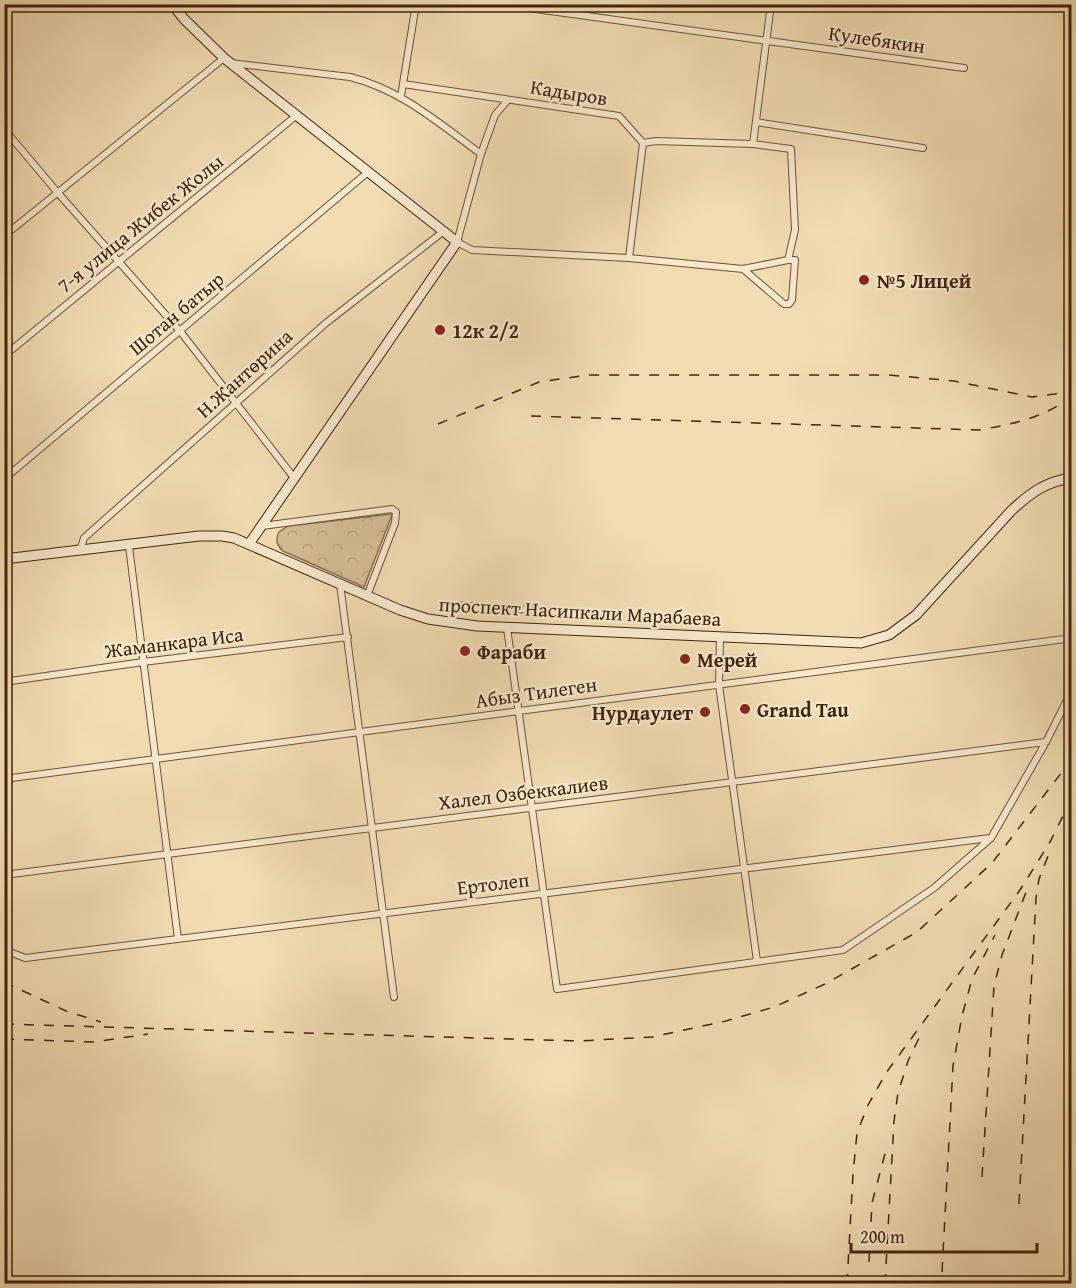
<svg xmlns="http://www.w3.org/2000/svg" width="1076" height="1288" viewBox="0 0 1076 1288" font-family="'Gentium Book Plus',serif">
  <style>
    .forest { fill: url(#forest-crowns); stroke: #8a7050; stroke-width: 1.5 }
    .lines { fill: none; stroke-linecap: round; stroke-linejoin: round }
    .street-casing { stroke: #6d5234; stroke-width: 8 }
    .secondary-casing { stroke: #41230a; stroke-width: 11 }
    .street { stroke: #f7e9ce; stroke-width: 6 }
    .secondary { stroke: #f7e9ce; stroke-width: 9 }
    .rail { stroke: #41230a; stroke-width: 1.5; stroke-dasharray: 10 10; stroke-linecap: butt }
    .poi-dot { fill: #8f2418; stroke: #f7e9ce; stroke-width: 2 }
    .labels { text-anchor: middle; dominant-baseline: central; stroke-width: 4.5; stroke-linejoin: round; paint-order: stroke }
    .street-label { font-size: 20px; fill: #41230a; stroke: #f7e9ce }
    .poi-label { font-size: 20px; font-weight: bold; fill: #41230a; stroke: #f7e9ce; text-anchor: start }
  </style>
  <defs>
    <pattern id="forest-crowns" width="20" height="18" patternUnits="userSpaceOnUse" patternTransform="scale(1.5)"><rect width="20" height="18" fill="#d4bd96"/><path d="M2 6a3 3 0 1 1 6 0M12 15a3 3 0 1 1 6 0" fill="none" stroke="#b7a280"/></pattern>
  </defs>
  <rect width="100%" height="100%" fill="#f2ddb3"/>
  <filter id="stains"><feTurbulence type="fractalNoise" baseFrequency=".00333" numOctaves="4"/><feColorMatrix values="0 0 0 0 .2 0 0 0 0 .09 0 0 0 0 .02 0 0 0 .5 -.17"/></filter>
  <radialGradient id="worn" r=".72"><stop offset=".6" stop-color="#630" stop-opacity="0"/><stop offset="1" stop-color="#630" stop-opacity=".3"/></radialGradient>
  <path class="forest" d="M391,514l1,1 -28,72 -81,-36c-6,-5 -8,-11 -4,-19l9,-6z"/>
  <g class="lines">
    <g class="street-casing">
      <path id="street" d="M500,4l464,64
        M231,63l119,14c50,12 90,47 131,77l-24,88 15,8 157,8 14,-115
        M403,84l216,32 24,27 13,-2 97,3 38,5 4,81 -7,30
        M401,96l15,-92
        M756,122l167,26
        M4,129l54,64 122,138 115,148
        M753,144l18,-140
        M481,154l14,-39 13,-15
        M4,236l220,-178
        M629,258l114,11 45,-9h7l-3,40 -3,4h-5l-41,-35
        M4,356l293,-241
        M4,479l364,-307
        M262,526l130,-17 4,3 -1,11 -28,73
        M129,546l49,393
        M80,551l4,-13 242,-215 118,-92
        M340,584l54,413
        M452,605l125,8
        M507,628l50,361 286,-39 91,-62 57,-50 55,-96 26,-52
        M720,637l-1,48 38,276
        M4,682l139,-20 205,-25
        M4,779l1068,-141
        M4,875l1042,-133
        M4,946l6,6 15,6 965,-120"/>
    </g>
    <g class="secondary-casing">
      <path id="secondary" d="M172,4l12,15 40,39 233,184 -208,302
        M4,559l195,-23h23l12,2 166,72 28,9 49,7 384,17 28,-8 27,-20 95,-104c18,-17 35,-30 61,-33"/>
    </g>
    <use href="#street" class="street"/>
    <use href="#secondary" class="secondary"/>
    <path class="rail" d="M531,416l448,14c34,-6 65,-12 93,-34
      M438,424l101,-42 49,-7h301l65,6 78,16 23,-3 17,-5
      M4,982l62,29 35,11
      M4,1024l574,17 74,-4 74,-16 48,-14 51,-23 92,-52 75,-69 70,-91 10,-18
      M4,1039l90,3 54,-8
      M982,1177l12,-191 8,-31 26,-68
      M1019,1204l17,-306 3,-19 9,-23
      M869,1262l3,-59 14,-53
      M942,1272l11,-206 9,-50 10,-37 23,-44
      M847,1284l6,-110 4,-41 11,-28 18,-32 134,-183 30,-48 22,-44
      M885,1284l9,-163 4,-28 10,-32 12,-25"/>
  </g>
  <g class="poi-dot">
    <circle cx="864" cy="280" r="6"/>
    <circle cx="440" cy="330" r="6"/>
    <circle cx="465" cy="651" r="6"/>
    <circle cx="685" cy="659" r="6"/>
    <circle cx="745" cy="709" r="6"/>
    <circle cx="705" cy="712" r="6"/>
  </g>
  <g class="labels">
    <g class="street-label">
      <text transform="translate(877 39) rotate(8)">Кулебякин</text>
      <text transform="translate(569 92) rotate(9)">Кадыров</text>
      <text transform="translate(140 223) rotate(-39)">7-я улица Жибек Жолы</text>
      <text transform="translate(176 313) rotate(-40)">Шотан батыр</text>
      <text transform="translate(244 373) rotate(-42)">Н.Жантөрина</text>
      <text transform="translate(580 611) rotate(3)">проспект Насипкали Марабаева</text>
      <text transform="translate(174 642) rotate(-7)">Жаманкара Иса</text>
      <text transform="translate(536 692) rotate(-8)">Абыз Тилеген</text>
      <text transform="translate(523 792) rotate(-7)">Халел Озбеккалиев</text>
      <text transform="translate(493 883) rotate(-7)">Ертолеп</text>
    </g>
    <g class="poi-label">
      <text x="876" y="280">№5 Лицей</text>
      <text x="452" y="330">12к 2/2</text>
      <text x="477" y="651">Фараби</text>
      <text x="697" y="659">Мерей</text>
      <text x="757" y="709">Grand Tau</text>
      <text x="693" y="712" text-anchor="end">Нурдаулет</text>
    </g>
  </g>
  <rect width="1076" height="1288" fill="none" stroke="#f2ddb3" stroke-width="24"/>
  <rect x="6" y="6" width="1064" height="1276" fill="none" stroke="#41230a" stroke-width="3"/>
  <rect x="12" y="12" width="1052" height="1264" fill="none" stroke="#41230a" stroke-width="1.5"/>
  <path d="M851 1243v9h186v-9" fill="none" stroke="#41230a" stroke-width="3"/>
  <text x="860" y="1243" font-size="18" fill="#41230a" stroke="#f7e9ce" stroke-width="4.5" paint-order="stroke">200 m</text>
  <rect width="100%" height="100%" filter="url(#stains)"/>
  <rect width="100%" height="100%" fill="url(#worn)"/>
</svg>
